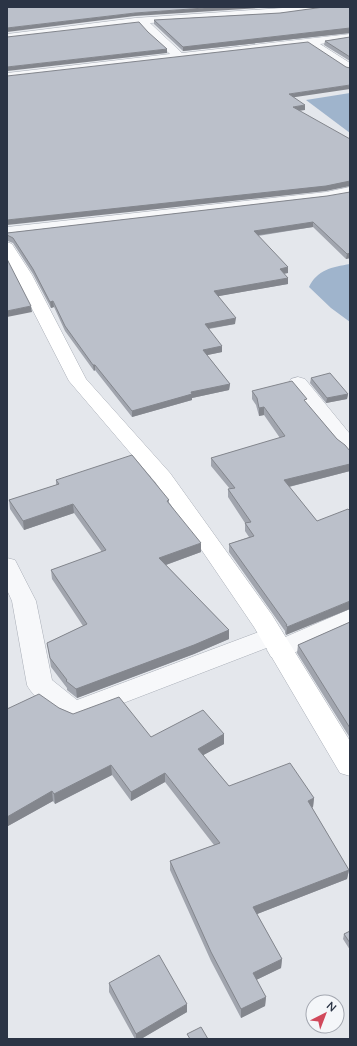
<svg xmlns="http://www.w3.org/2000/svg" width="357" height="1046" viewBox="0 0 357 1046" font-family="Lato,sans-serif">
  <style>
    .water { fill: #9fb4cc }
    .lines { fill: none; stroke-linecap: round; stroke-linejoin: round }
    .street-casing { stroke: #a9aeb7; stroke-width: 1 }
    .secondary-casing { stroke: #a9aeb7; stroke-width: 1 }
    .street { fill: #f7f8fa; fill-rule: evenodd }
    .secondary { fill: #fff; fill-rule: evenodd }
    .wall { fill: #a1a5ae }
    .shaded-wall { fill: #83868d }
    .building { fill: #bbc0ca; stroke: #83868d }
  </style>
  <rect width="100%" height="100%" fill="#e4e7ec"/>
  <path class="water" d="M350,93v40l-44,-33z
    M350,264v58l-19,-14 -22,-21c8,-17 23,-20 41,-23z"/>
  <g class="lines">
    <g class="street-casing">
      <path id="street" d="M297,7h30l-5,3 -42,5 -130,8 32,30 168,-19v6l-30,4 30,19v8l-4,-1 -38,-25 -301,34v-6l163,-19 -21,-19 -9,-11 -133,16v-6l128,-16z
        M350,187v8l-24,5 -319,37v-10l319,-35z
        M298,377l7,2 45,55v19l-7,-2 -54,-68 2,-4z
        M7,558l8,2 21,41 16,79 25,20 195,-73 9,3 3,6 -1,2 67,-29v19l-70,31 -9,-2 -4,-7 2,-3 -195,75c-15,-4 -40,-23 -47,-37l-15,-84 -5,-11z"/>
    </g>
    <g class="secondary-casing">
      <path id="secondary" d="M7,242l5,2 20,31 54,104 84,94 102,142 78,126v35l-10,-3 -86,-146 -98,-144 -87,-102 -62,-121z"/>
    </g>
    <use href="#street" class="street"/>
    <use href="#secondary" class="secondary"/>
  </g>
  <path class="wall" d="M350,7v26l-167,18 -29,-27v-4l126,-7 42,-5z
    M350,37v24l-26,-16 1,-4z
    M327,196l23,62 -4,1 -33,-32 -55,9 30,31v6l-4,1 4,4v6l-70,12 17,28 -26,5 13,23 -15,3 23,29 -1,6 -37,8v2l-60,17 -37,-47 -1,1 -29,-40 -11,-24 -3,1 -18,-34 -20,-31 -5,-2h-1v-8z
    M311,378l37,16 -1,5 -21,4 -16,-20z
    M252,391l54,12 31,36 13,12v20l-61,16 28,34 -31,114 -1,-2v-2l-56,-79v-8l20,-7 -4,-6v-8l-17,-26v-8h2l-19,-23v-8l69,-20 -16,-23 -5,1 -3,-11 -4,-6z
    M56,480l113,20v3l32,49 -35,13 63,65v9l-35,15 -117,44 -10,-8v-2l-16,-21 -4,-24 36,-17 -31,-47 -1,-9 51,-18 -28,-39 -50,17 -14,-21 -1,-9 47,-15z
    M350,622v116l-53,-85 1,-8z
    M59,708l14,6 78,23 73,-3v10l-21,11 26,31 85,12 -1,9 -1,1 37,62 -2,9 -90,35 25,45 -1,9 -25,12 10,17 -1,9 -24,12 -30,-57 -41,-91v-9l44,-16 -49,-63 -34,19 -19,-26 -57,29 -2,-3 -45,25 -1,-2v-115z
    M350,931v19l-7,-11 1,-5z
    M109,983l78,29 -46,27h-6l-26,-47z"/>
  <path class="shaded-wall" d="M218,7h57l-140,9 -128,16v-4l128,-15z
    M350,28v5l-167,18v-4z
    M167,49v4l-160,18v-4z
    M350,85v4l-61,9v-4z
    M305,105v5l-13,2 1,-5z
    M350,181v5l-24,5 -319,34v-5z
    M313,222v5l-60,9 1,-5z
    M350,253v5l-4,1 1,-5z
    M288,267v6l-9,1 1,-5z
    M288,278v6l-74,13v-6z
    M53,301l1,6 -3,1 -1,-6z
    M31,306l1,6 -25,5v-6z
    M236,318l-1,6 -30,5v-5z
    M222,346v6l-19,4v-6z
    M93,365h2v5l-1,1z
    M230,384l-1,6 -37,8v2l-60,17v-6l59,-19z
    M348,394l-1,5 -21,4 1,-5z
    M264,407v8l-5,1v-8z
    M350,464v7l-66,17v-8z
    M73,504l1,9 -50,17 -1,-9z
    M201,543v9l-41,15 -1,-9z
    M350,601v8l-64,26 1,-8z
    M229,630v9l-35,15 -117,44 -1,-9z
    M224,734v10l-26,14v-9z
    M111,765l1,10 -57,29 -1,-10z
    M165,773v9l-34,19v-9z
    M52,791l1,10 -45,25 -1,-9z
    M314,798l-1,9 -7,3 2,-9z
    M349,870l-2,9 -95,37 1,-9z
    M282,959l-1,9 -29,14 1,-9z
    M266,997l-1,9 -24,12v-9z
    M187,1004v8l-46,27h-5v-5z"/>
  <path class="building" d="M7,7h211l-83,6 -128,15z
    M324,7h26v21l-167,19 -29,-27 126,-7z
    M139,22l9,10 19,17 -160,18v-30z
    M350,37v20l-25,-16z
    M308,42l38,25 4,1v17l-61,9 16,11 -12,2 57,32v42l-24,5 -319,34v-144z
    M350,192v61l-3,1 -34,-32 -59,9 34,36 -8,2 8,9 -74,13 22,27 -31,6 17,22 -19,4 27,34 -39,8 1,2 -60,17 -37,-46h-2l-28,-39 -12,-25 -3,1 -17,-33 -20,-31 -6,-3v-2l320,-37z
    M7,259l24,47 -24,5z
    M330,373l18,21 -21,4 -16,-20z
    M292,381l15,18 -3,1 33,39 8,6 5,6v13l-66,16 33,41 31,-12 2,2v90l-63,26 -1,-2h1l-58,-81 25,-8 -9,-13 6,-1 -23,-33 7,-1 -24,-30 74,-22 -21,-29 -5,1 -2,-10 -5,-7z
    M132,455l37,45 -2,1 34,42 -42,15 70,72 -35,15 -118,44 -10,-8 1,-1 -17,-22 -3,-15 40,-19 -36,-54 55,-20 -33,-46 -50,17 -14,-21 50,-16 -3,-4z
    M350,622v106l-52,-83z
    M39,694l20,14 14,6 46,-17 32,40 52,-27 21,24 -26,15 31,37 61,-23 24,35 -6,3 41,69 -96,37 29,52 -29,14 13,24 -25,12 -30,-57 -41,-91 50,-18 -55,-70 -34,19 -20,-27 -57,29 -2,-3 -45,26v-108z
    M350,931v12l-6,-9z
    M159,955l28,49 -51,30 -27,-51z
    M201,1027l7,12h-18l-3,-5z"/>
  <rect width="357" height="1046" fill="none" stroke="#2b3445" stroke-width="16"/>
  <g transform="translate(325 1014) rotate(42)"><circle r="19" fill="#f4f6f9" stroke="#a4a8b1"/>
  <path d="M0-3L7 15L0 10L-7 15Z" fill="#d1495b"/>
  <text y="-6" font-size="11" font-weight="bold" text-anchor="middle" fill="#2b3445">N</text>
  </g>
</svg>
